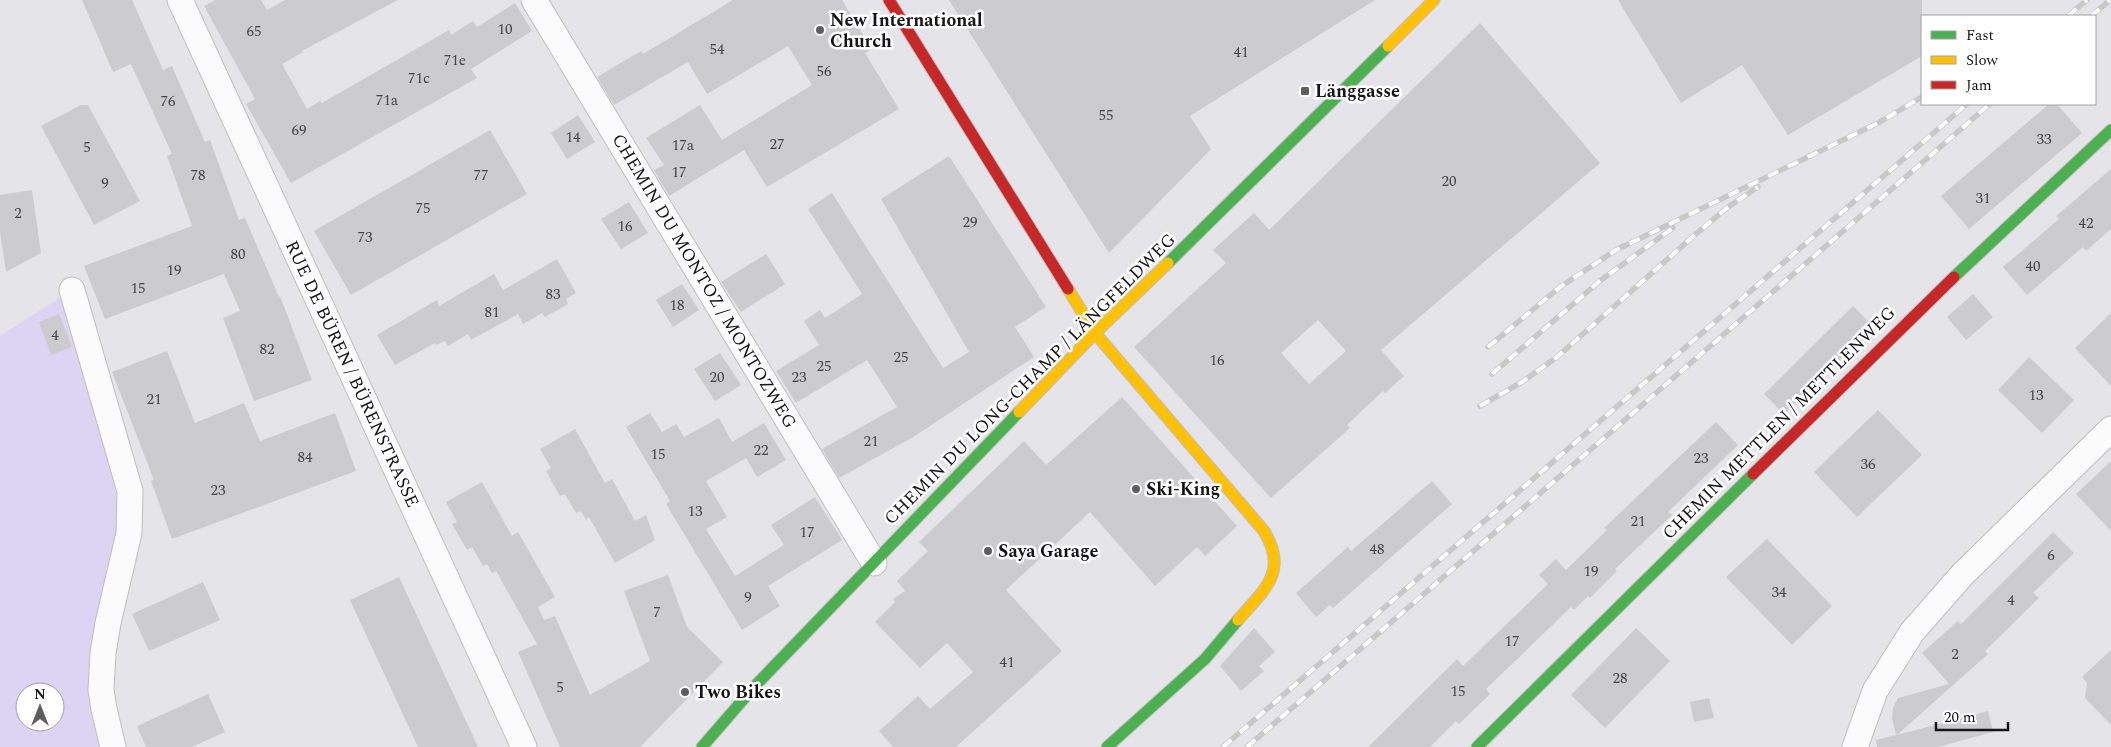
<svg xmlns="http://www.w3.org/2000/svg" width="2111" height="747" viewBox="0 0 2111 747" font-family="Spectral,serif">
	<style>
		.green { fill: #dbd4f3; fill-rule: evenodd }
		.building { fill: #cccccf; fill-rule: evenodd }
		.lines { fill: none; stroke-linecap: round; stroke-linejoin: round }
		.street-casing { stroke: #bebec1; stroke-width: 27 }
		.fast-casing { stroke: #bebec1; stroke-width: 13 }
		.slow-casing { stroke: #bebec1; stroke-width: 13 }
		.jam-casing { stroke: #bebec1; stroke-width: 13 }
		.street { stroke: #fbfbfc; stroke-width: 25 }
		.fast { stroke: #4caf50; stroke-width: 11 }
		.slow { stroke: #ffc107; stroke-width: 11 }
		.jam { stroke: #c62828; stroke-width: 11 }
		.rail-casing { stroke: #c8c8c9; stroke-width: 5.5 }
		.rail { stroke: #fff; stroke-width: 4; stroke-dasharray: 11; stroke-linecap: butt }
		.poi-dot { fill: #5e5d60; stroke: #fff; stroke-width: 2 }
		.labels { text-anchor: middle; dominant-baseline: central; stroke-width: 5; stroke-linejoin: round; paint-order: stroke }
		.number-label { font-size: 15px; fill: #444446 }
		.poi-label { font-size: 18px; font-weight: bold; fill: #151517; stroke: #fff; text-anchor: start }
		.street-label { font-size: 18px; fill: #151517; stroke: #fff }
	</style>
	<rect width="100%" height="100%" fill="#e5e4e8"/>
	<!-- green -->
	<path class="green" d="M72,290L127,476L108,623L113,747H0V336ZM25,692H55V722H25Z"/>
	<!-- building -->
	<path class="building" d="M82,0H132L163,70L172,66L205,142L210,140L239,220L245,218L279,297L280,296L312,380L254,401L223,318L240,311L224,274L105,319L84,266L192,226L167,156L172,154L131,64L113,72Z
		M215,0H261L267,10L285,0H398L302,51L303,52L282,64L307,109L320,101L322,103L449,30L451,35L473,21L477,27L515,3L532,31L471,69L477,78L291,183L246,104L255,99L204,6Z
		M733,0H842L872,49L865,53L899,109L767,187L744,150L669,196L654,170L664,165L646,138L700,105L722,140L812,85L788,46L707,94L688,62L614,105L597,77L641,51L643,54Z
		M949,0H1375L1190,116L1211,149L1109,253Z
		M1618,0H1922V56L1788,135L1742,65L1681,103Z
		M1480,23L1600,163L1381,350L1404,376L1385,393L1383,391L1347,425L1350,428L1271,498L1134,347L1226,263L1213,250L1254,213L1269,230ZM1318,320L1346,351L1309,384L1281,353Z
		M2049,104H2057L2082,133L1969,229L1941,196Z
		M81,105H88L140,201L94,225L41,126Z
		M578,115L595,142L567,159L551,133Z
		M490,130L527,194L351,295L314,231Z
		M949,156L1046,307L1015,327L1034,357L915,436L839,478L822,449L897,407L867,360L796,403L776,371L819,345L804,321L820,310L825,318L862,294L808,209L832,193L943,368L969,352L881,199Z
		M2111,169V229L2086,251L2083,247L2027,295L2003,267L2059,219L2056,216Z
		M32,190L41,253L6,272L0,232V195Z
		M629,202L648,233L621,249L601,219Z
		M766,254L785,284L741,312L721,282Z
		M557,259L576,293L566,299L568,304L545,317L542,313L523,324L518,314L471,340L468,334L448,346L445,341L436,345L435,343L395,365L377,335L437,300L439,306L494,274L503,290Z
		M682,284L699,310L673,327L656,300Z
		M1973,294L1993,317L1966,340L1947,317Z
		M1853,306L1874,327L1784,414L1764,394Z
		M2111,313V386L2075,348Z
		M59,314L72,347L51,355L39,322Z
		M167,351L195,423L244,403L260,441L335,413L356,471L172,539L151,481L154,480L112,372Z
		M720,353L741,385L715,401L694,369Z
		M2029,357L2074,400L2042,433L1998,390Z
		M1122,397L1237,526L1205,556L1197,547L1155,586L1090,512L1006,590L1062,651L956,747H893L879,731L918,696L930,709L973,672L947,643L920,668L875,622L895,602L893,599L905,591L897,581L928,551L919,542L1024,441L1046,465Z
		M1878,410L1922,455L1857,517L1814,472Z
		M650,413L662,432L676,424L684,437L719,418L732,442L764,423L786,460L757,477L746,458L706,481L727,517L706,529L735,576L784,545L771,525L815,497L842,540L768,586L780,606L742,630L666,504L670,501L626,427Z
		M1716,422L1738,445L1668,512L1672,515L1615,569L1617,571L1590,598L1588,596L1574,610L1571,607L1486,689L1490,694L1459,724L1456,721L1430,747H1368L1457,659L1463,666L1548,584L1539,575L1556,559L1566,570L1607,530L1604,528Z
		M575,429L605,483L612,479L635,521L646,515L655,540L615,563L589,517L586,520L581,511L576,513L565,494L560,496L546,471L551,468L540,449Z
		M2111,461V531L2076,494Z
		M1432,481L1452,504L1333,608L1330,605L1316,617L1296,593L1348,547L1351,551Z
		M482,482L512,536L518,532L555,597L538,607L544,620L555,616L590,695L650,661L624,591L668,575L687,627L723,662L640,747H560L518,652L537,644L496,571L492,573L487,564L483,566L472,547L467,550L452,524L457,522L446,502Z
		M2053,532L2074,553L2033,593L2039,598L1985,651L1988,654L1897,735L1988,711L1993,732L1938,747H1877L1876,740L1896,735L1892,718L1893,708L1898,698L1949,684L1922,653L1958,621L1961,624Z
		M1767,539L1832,606L1792,645L1726,577Z
		M399,577L478,747H418L350,600Z
		M203,582L220,620L149,651L132,614Z
		M1254,628L1275,652L1259,666L1264,671L1241,691L1220,666Z
		M1636,628L1670,661L1605,728L1571,695Z
		M2111,650V725L2085,698L2087,683L2082,677Z
		M208,694L225,732L192,747H146L137,726Z
		M1709,698L1714,718L1694,722L1690,702Z"/>
	<g class="lines">
		<defs>
			<path id="street" d="M180,0L524,747
				M534,0L874,563
				M72,290L130,491L129,533L108,623L103,653L101,690L104,709L113,747
				M1855,747L1875,691L1912,632L1962,575L2111,429"/>
			<path id="fast" d="M1168,263L1388,46
				M1954,277L2111,130
				M702,747L754,687L1019,412
				M1107,747L1205,659L1238,620
				M1477,747L1753,474"/>
			<path id="slow" d="M1388,46L1434,0
				M1068,289L1095,333L1264,531C1289,572 1264,590 1238,620
				M1019,412L1095,333L1168,263"/>
			<path id="jam" d="M889,0L1068,289
				M1753,474L1954,277"/>
		</defs>
		<!-- street casing -->
		<use href="#street" class="street-casing"/>
		<!-- fast casing -->
		<use href="#fast" class="fast-casing"/>
		<!-- slow casing -->
		<use href="#slow" class="slow-casing"/>
		<!-- jam casing -->
		<use href="#jam" class="jam-casing"/>
		<!-- street -->
		<use href="#street" class="street"/>
		<!-- fast -->
		<use href="#fast" class="fast"/>
		<!-- slow -->
		<use href="#slow" class="slow"/>
		<!-- jam -->
		<use href="#jam" class="jam"/>
		<defs>
			<path id="rail" d="M2068,16L2087,0
				M2091,16L2110,0
				M1488,347L1560,287L1616,250L1878,123L1922,97
				M1492,374L1601,280L1673,228
				M1480,406L1522,382L1557,357L1697,233L1728,207L1758,187
				M1223,747L1967,104
				M1247,747L1990,104"/>
		</defs>
		<!-- rail casing -->
		<use href="#rail" class="rail-casing"/>
		<!-- rail -->
		<use href="#rail" class="rail"/>
	</g>
	<!-- markers -->
	<g class="poi-dot">
		<circle cx="820" cy="30" r="5"/>
		<rect x="1300" y="86" width="10" height="10" rx="2.5"/>
		<circle cx="1136" cy="489" r="5"/>
		<circle cx="988" cy="551" r="5"/>
		<circle cx="685" cy="692" r="5"/>
	</g>
	<g class="labels">
		<!-- number labels -->
		<g class="number-label">
			<text x="505" y="29">10</text>
			<text x="254" y="31">65</text>
			<text x="717" y="49">54</text>
			<text x="1241" y="52">41</text>
			<text x="455" y="60">71e</text>
			<text x="824" y="71">56</text>
			<text x="419" y="78">71c</text>
			<text x="387" y="100">71a</text>
			<text x="168" y="101">76</text>
			<text x="1106" y="115">55</text>
			<text x="299" y="130">69</text>
			<text x="573" y="137">14</text>
			<text x="2044" y="139">33</text>
			<text x="777" y="144">27</text>
			<text x="683" y="145">17a</text>
			<text x="87" y="147">5</text>
			<text x="679" y="172">17</text>
			<text x="198" y="175">78</text>
			<text x="481" y="175">77</text>
			<text x="1449" y="181">20</text>
			<text x="105" y="183">9</text>
			<text x="1983" y="198">31</text>
			<text x="423" y="208">75</text>
			<text x="18" y="213">2</text>
			<text x="970" y="222">29</text>
			<text x="2086" y="223">42</text>
			<text x="625" y="226">16</text>
			<text x="365" y="237">73</text>
			<text x="238" y="254">80</text>
			<text x="2033" y="266">40</text>
			<text x="174" y="270">19</text>
			<text x="138" y="288">15</text>
			<text x="553" y="294">83</text>
			<text x="677" y="305">18</text>
			<text x="492" y="312">81</text>
			<text x="55" y="335">4</text>
			<text x="267" y="349">82</text>
			<text x="901" y="357">25</text>
			<text x="1217" y="360">16</text>
			<text x="824" y="366">25</text>
			<text x="717" y="377">20</text>
			<text x="799" y="377">23</text>
			<text x="2036" y="395">13</text>
			<text x="154" y="399">21</text>
			<text x="871" y="441">21</text>
			<text x="761" y="450">22</text>
			<text x="658" y="454">15</text>
			<text x="305" y="457">84</text>
			<text x="1701" y="458">23</text>
			<text x="1868" y="464">36</text>
			<text x="218" y="490">23</text>
			<text x="695" y="511">13</text>
			<text x="1638" y="521">21</text>
			<text x="807" y="532">17</text>
			<text x="1377" y="549">48</text>
			<text x="2051" y="555">6</text>
			<text x="1591" y="571">19</text>
			<text x="1779" y="592">34</text>
			<text x="748" y="597">9</text>
			<text x="2011" y="600">4</text>
			<text x="657" y="612">7</text>
			<text x="1512" y="641">17</text>
			<text x="1955" y="654">2</text>
			<text x="1007" y="662">41</text>
			<text x="1620" y="678">28</text>
			<text x="560" y="687">5</text>
			<text x="1458" y="691">15</text>
		</g>
		<!-- poi labels -->
		<g class="poi-label">
			<text x="830" y="20">New International<tspan x="830" dy="21">Church</tspan></text>
			<text x="1315" y="91">Länggasse</text>
			<text x="1146" y="489">Ski-King</text>
			<text x="998" y="551">Saya Garage</text>
			<text x="695" y="692">Two Bikes</text>
		</g>
		<!-- street labels -->
		<g class="street-label">
			<text transform="translate(704 281) rotate(59)">CHEMIN DU MONTOZ / MONTOZWEG</text>
			<text transform="translate(352 374) rotate(65)">RUE DE BÜREN / BÜRENSTRASSE</text>
			<text transform="translate(1030 379) rotate(-45)">CHEMIN DU LONG-CHAMP / LÄNGFELDWEG</text>
			<text transform="translate(1779 423) rotate(-45)">CHEMIN METTLEN / METTLENWEG</text>
		</g>
	</g>
	<!-- legend -->
	<rect x="1921" y="15" width="175" height="90" fill="#ffffff" stroke="#a1a1a2"/>
	<rect x="1931" y="31" width="25" height="8" fill="#4caf50" stroke="#a1a1a2"/>
	<text x="1966" y="40" font-size="15" fill="#151517">Fast</text>
	<rect x="1931" y="56" width="25" height="8" fill="#ffc107" stroke="#a1a1a2"/>
	<text x="1966" y="65" font-size="15" fill="#151517">Slow</text>
	<rect x="1931" y="81" width="25" height="8" fill="#c62828" stroke="#a1a1a2"/>
	<text x="1966" y="90" font-size="15" fill="#151517">Jam</text>
	<!-- north arrow -->
	<g transform="translate(40 707)"><circle r="24" fill="#ffffff" stroke="#a1a1a2"/>
	<path d="M0-4L9 19L0 12L-9 19Z" fill="#5e5d60"/>
	<text y="-8" font-size="14" font-weight="bold" text-anchor="middle" fill="#151517">N</text>
	</g>
	<!-- scale -->
	<path d="M1936 722v8h72v-8" fill="none" stroke="#151517" stroke-width="2.5"/>
	<text x="1944" y="722" font-size="15" fill="#151517" stroke="#ffffff" stroke-width="4" paint-order="stroke">20 m</text>
</svg>
